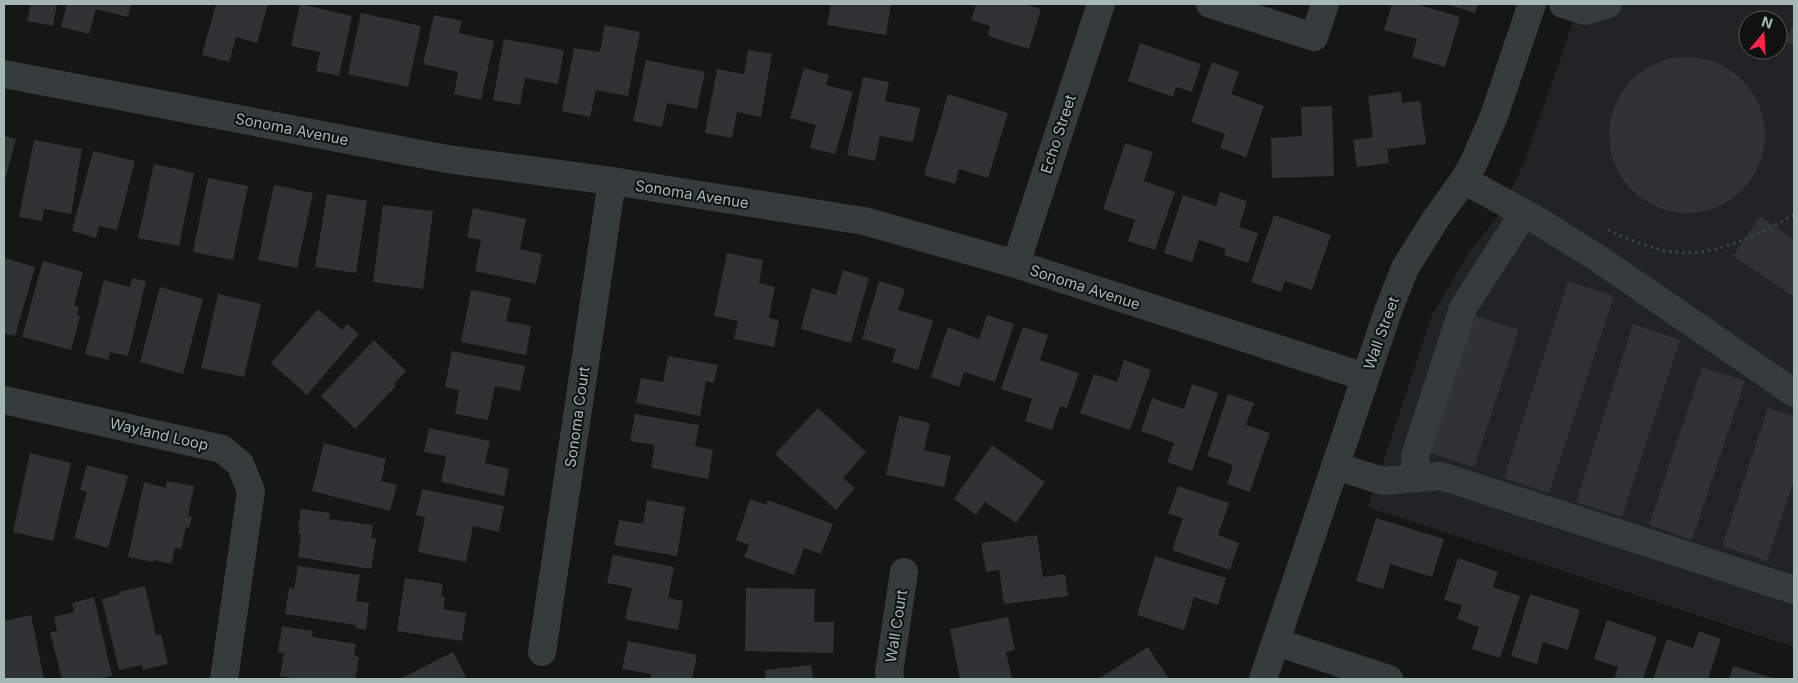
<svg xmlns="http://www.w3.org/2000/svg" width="1798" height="683" viewBox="0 0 1798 683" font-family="Inter,sans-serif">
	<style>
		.built { fill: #212424; fill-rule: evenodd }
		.building { fill: #303333 }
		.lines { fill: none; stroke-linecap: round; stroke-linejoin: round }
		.path { stroke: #3c4443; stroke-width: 3; stroke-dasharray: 2.5 4; stroke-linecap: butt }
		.minor { stroke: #363c3c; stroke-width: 28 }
		.labels { text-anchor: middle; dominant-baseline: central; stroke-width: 4; stroke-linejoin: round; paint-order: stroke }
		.street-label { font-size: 15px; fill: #a6b8b6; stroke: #101212 }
	</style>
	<rect width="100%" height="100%" fill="#151717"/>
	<!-- built -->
	<path class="built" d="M1579,4H1794V647L1368,507L1431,317L1470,251L1502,211L1525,160ZM1748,20H1778V50H1748Z"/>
	<!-- building -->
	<path class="building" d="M31,4H57L53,26L27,21Z
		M67,4H131L128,17L96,9L89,34L61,27Z
		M216,4H268L257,43L236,37L229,62L202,55Z
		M300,4L352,16L339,76L316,71L320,52L291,46Z
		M831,4H891L886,35L827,25Z
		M976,4H1024L1041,9L1029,49L988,36L990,26L971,20Z
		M1392,4H1416L1460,17L1445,67L1412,57L1417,39L1384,30Z
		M1446,4H1478L1475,13Z
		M361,13L421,26L408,87L348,74Z
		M434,15L462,21L459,33L494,41L481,100L454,94L458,72L423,64Z
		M1794,24V46L1785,41Z
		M605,25L640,32L628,96L596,90L590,117L562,111L574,48L600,52Z
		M504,39L564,50L558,84L525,78L520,105L493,100Z
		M1140,43L1201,64L1192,92L1176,87L1173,97L1128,81Z
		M748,50L772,54L761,117L737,112L732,138L705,133L717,69L744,74Z
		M1609 135a78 78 0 1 1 156 0a78 78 0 1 1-156 0Z
		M646,60L705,72L697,109L667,103L662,127L633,121Z
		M1212,62L1239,72L1231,94L1264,106L1246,157L1220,148L1225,134L1191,122Z
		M804,68L829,75L826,85L853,92L835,154L810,148L816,125L790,118Z
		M863,77L889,82L885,101L920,108L913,142L880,136L875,161L847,155Z
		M1401,92L1402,103L1420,101L1426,144L1387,149L1389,163L1357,167L1353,140L1373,137L1368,96Z
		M948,94L1008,113L988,178L959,169L955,184L924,175Z
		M1332,106L1334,176L1272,178L1271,138L1302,136L1301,107Z
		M4,136L16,139L4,183Z
		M34,140L82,149L71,214L44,209L42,221L19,217Z
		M1125,143L1153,152L1144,181L1175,192L1155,250L1128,241L1135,220L1103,209Z
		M93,151L135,161L117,230L99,226L96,238L72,231Z
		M154,164L194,173L179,246L138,238Z
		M208,178L248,186L233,260L193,252Z
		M274,185L313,193L297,268L258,260Z
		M1220,192L1247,201L1239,227L1258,233L1248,263L1224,255L1226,249L1199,240L1192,262L1164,253L1183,195L1216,206Z
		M327,194L367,201L356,273L315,267Z
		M383,205L433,211L423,289L373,282Z
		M473,208L526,219L520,249L542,254L536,284L475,271L481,240L467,237Z
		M1274,215L1331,235L1312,290L1285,281L1281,292L1251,282Z
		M1760,216L1794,240V297L1733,256Z
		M727,253L763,260L759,283L775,287L769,318L779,320L774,347L734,339L738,321L714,316Z
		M4,258L35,267L15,336L4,333Z
		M43,261L83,272L74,305L79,307L77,315L80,316L71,350L22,337Z
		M843,270L869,278L851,343L801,329L812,288L836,295Z
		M132,278L146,281L128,356L110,352L108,360L85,354L104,280L130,287Z
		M879,281L905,289L898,310L933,320L918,370L892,362L896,349L862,339Z
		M1568,281L1614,296L1549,493L1504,478Z
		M160,287L203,299L183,374L140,362Z
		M471,290L511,298L506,321L531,326L526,355L461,342Z
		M218,294L261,304L244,377L201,368Z
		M318,309L342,330L347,324L359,334L307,395L271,363Z
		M987,315L1014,324L995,382L964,372L959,387L931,377L948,327L979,339Z
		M1475,316L1519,330L1474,467L1430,453Z
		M1633,324L1680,340L1622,517L1576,502Z
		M1023,327L1048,335L1040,360L1079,373L1067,408L1060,406L1052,430L1025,421L1032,399L1001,389Z
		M374,340L406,371L394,384L396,386L355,429L321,396Z
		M452,351L525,366L520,391L495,386L488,420L455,414L459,390L445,387Z
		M668,356L718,365L714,383L706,381L700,416L636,403L641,378L663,382Z
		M1124,360L1151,370L1130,430L1080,413L1094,374L1117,382Z
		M1702,367L1745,381L1692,540L1649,525Z
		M1192,384L1218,393L1192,471L1167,462L1174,443L1141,431L1152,398L1184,409Z
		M1228,394L1254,403L1246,425L1270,433L1250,492L1227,484L1233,465L1207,456Z
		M818,408L866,452L843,478L855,488L836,510L775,454Z
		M1768,408L1794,416V481L1767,561L1722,546Z
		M635,414L699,425L695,446L713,450L708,479L651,468L655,445L630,441Z
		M899,416L930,423L924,450L951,456L944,487L886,475Z
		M429,428L490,441L485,463L509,469L504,496L441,482L446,456L424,452Z
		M324,443L386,459L381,481L397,485L390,511L312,491Z
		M992,445L1045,482L1016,523L985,502L976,515L954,499Z
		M30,453L71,463L53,541L13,532Z
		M87,465L128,476L108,548L74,538L87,492L80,490Z
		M167,481L194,486L188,516L192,517L189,528L186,527L181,549L175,548L171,564L154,560L153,562L128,557L144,482L166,488Z
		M1178,486L1229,503L1218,535L1239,543L1230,570L1172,550L1183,518L1168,514Z
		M422,489L504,506L499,532L473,526L466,562L418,552L425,517L416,515Z
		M750,499L766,505L768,500L833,524L821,554L804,548L794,575L744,557L749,545L736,540Z
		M647,500L685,507L677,556L614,545L619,520L643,524Z
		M301,509L330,513L329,519L373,525L371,538L376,539L371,569L298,557L301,535L298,534L300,527H298Z
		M1376,518L1444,539L1432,577L1390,564L1383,589L1356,581Z
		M1037,535L1043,577L1065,574L1068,596L1004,604L999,570L986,572L981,543Z
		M613,555L674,567L668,598L683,601L678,630L625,619L632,588L607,583Z
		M1155,556L1226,578L1218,605L1194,597L1184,630L1137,615Z
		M1458,558L1498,572L1493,587L1520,596L1500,658L1472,649L1479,627L1457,619L1462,605L1444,600Z
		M298,566L360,575L356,601L369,603L366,630L355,628L356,625L285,614L289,588L294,589Z
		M405,578L443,584L441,597H445L443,609L466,613L462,641L397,631Z
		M145,586L156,635L161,634L168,664L143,670L142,665L119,670L102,599L120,594L119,592Z
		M746,588L815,589L814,622H834L833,653L745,651Z
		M1530,594L1580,610L1568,650L1543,642L1537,664L1511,656Z
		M94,597L112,676L96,679H62L50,632L57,631L54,617L74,612L72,603Z
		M31,615L44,679H4V621Z
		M1008,617L1015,650L1006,652L1012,679H960L950,629Z
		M1607,620L1657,637L1643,679H1614L1618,667L1594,659Z
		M282,626L313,631L312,637L356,644L354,656L359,657L355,679H299L280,676L284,653L278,652Z
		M1699,631L1721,639L1708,679H1653L1667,639L1693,648Z
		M628,641L697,655L692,679H650L651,674L622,669Z
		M1148,647L1169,679H1098Z
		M453,652L466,677L462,679H400Z
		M811,665L813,679H766L765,670Z
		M1733,666L1777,679H1729Z"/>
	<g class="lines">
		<!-- path -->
		<path class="path" d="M1608,230C1631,240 1657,252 1682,253C1722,254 1760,233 1794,215"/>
		<!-- minor -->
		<path class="minor" d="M1210,4L1314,37L1325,4
			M1563,4L1586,11L1608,4
			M4,74L447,159L612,181L864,221L1016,264L1365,377
			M1464,180L1540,222L1599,259L1794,393
			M1016,264L1101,4
			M4,400L222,449L240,464L251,491L224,679
			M1335,466L1383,481L1441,476L1794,590
			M1416,478L1415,456L1463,308L1524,213
			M1276,642L1389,679
			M542,652L612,181
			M890,679L889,672L904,572
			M1263,679L1387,314L1405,268L1435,220L1464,180L1474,162L1494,116L1532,4"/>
	</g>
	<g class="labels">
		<!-- street labels -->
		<g class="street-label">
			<text transform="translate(292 129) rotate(11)">Sonoma Avenue</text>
			<text transform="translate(1058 134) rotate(-72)">Echo Street</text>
			<text transform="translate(692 194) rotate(9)">Sonoma Avenue</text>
			<text transform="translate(1085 287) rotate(18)">Sonoma Avenue</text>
			<text transform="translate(1381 333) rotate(-70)">Wall Street</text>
			<text transform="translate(577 417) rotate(-82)">Sonoma Court</text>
			<text transform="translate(159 434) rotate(13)">Wayland Loop</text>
			<text transform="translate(896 626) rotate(-81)">Wall Court</text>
		</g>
	</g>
	<!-- border -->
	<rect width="1798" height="683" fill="none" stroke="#a6b8b6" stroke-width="10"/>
	<!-- north arrow -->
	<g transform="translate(1763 35) rotate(18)"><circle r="24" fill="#101212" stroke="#4c5454"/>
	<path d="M0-4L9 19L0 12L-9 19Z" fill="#ff254a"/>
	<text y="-8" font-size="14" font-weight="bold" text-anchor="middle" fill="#a6b8b6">N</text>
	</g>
</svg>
